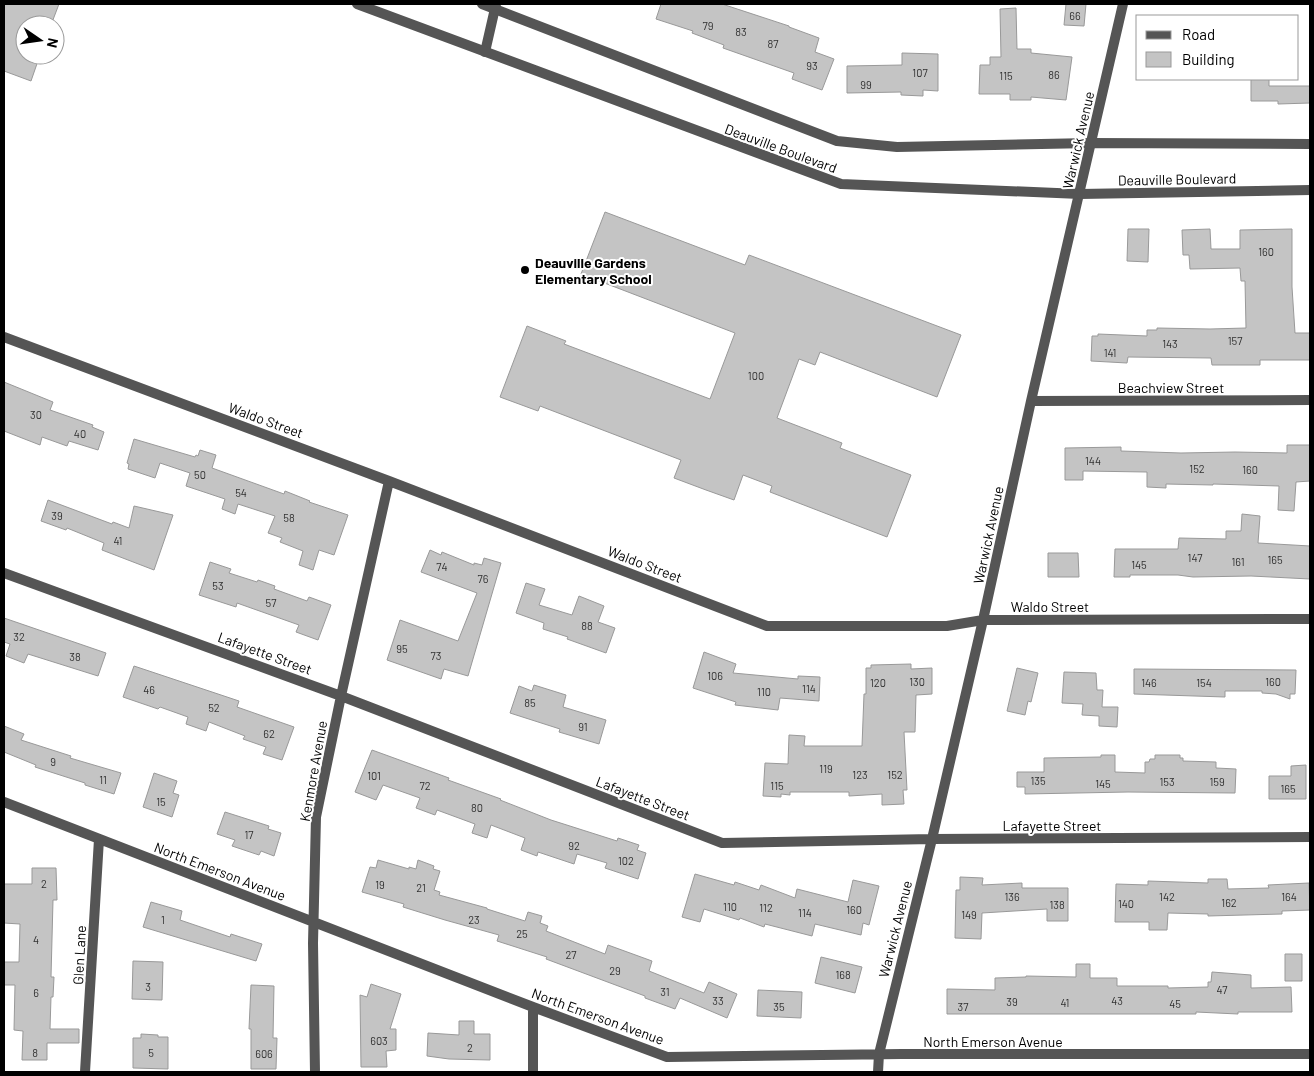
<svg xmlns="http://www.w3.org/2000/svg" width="1314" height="1076" viewBox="0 0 1314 1076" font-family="Barlow,sans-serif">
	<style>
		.building { fill: #c4c4c4; stroke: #999 }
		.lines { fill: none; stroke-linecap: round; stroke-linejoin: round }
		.minor { stroke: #555; stroke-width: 10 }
		.tertiary { stroke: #555; stroke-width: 10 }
		.poi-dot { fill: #000; stroke: #fff; stroke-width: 2 }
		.labels { text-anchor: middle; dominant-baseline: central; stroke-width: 4; stroke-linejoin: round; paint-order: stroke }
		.number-label { font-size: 11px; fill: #313131 }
		.street-label { font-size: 14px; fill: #000; stroke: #fff }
		.poi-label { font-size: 14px; font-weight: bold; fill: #000; stroke: #fff; text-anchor: start }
	</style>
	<rect width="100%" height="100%" fill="#fff"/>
	<!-- building -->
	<path class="building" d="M4,4H59L51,25H25V55H40L31,81L4,71Z
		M661,4H722L789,26V27L819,38L815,52L834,59L822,90L792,79L794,73L723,48L724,45L692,33L693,31L656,19Z
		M1066,4H1086L1084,26L1064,25Z
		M1016,8L1017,49H1031V53L1072,57L1066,100L1031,97V100H1010V94H979L980,65H990V57H1001L1000,9Z
		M902,53L938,54V91L923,90V96L901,95V92L847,93V66L902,65Z
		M1251,79H1269V86H1310V103L1278,104V101H1251Z
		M605,212L745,265L749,255L961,335L937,397L820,352L815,365L799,359L777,418L842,443L840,448L911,475L887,537L770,492L772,486L743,475L734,500L706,490L674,478L681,460L540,406L538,411L500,397L527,326L566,341L564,344L710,399L735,333L581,274Z
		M1128,229H1149L1148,262L1127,261Z
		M1210,229L1211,249H1240V230L1292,229V287L1295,333H1310V360H1260V365H1212L1211,358L1128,357L1127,363L1091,361L1092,336H1098V334L1147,336V330H1157V328L1210,329L1246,328L1245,281H1241L1240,268L1190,269L1189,255H1183L1182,230Z
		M4,382L53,402L50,410L93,425L92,427L104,432L98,450L69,441L67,446L42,437L40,445L4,431Z
		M134,439L195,457L196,455L198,456L200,450L216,455L212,468L284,494L285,491L310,501L309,502L348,515L334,555L319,550L313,570L299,565L303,551L280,542L282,538L268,533L275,516L238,504L235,514L222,509L225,499L186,486L190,473L160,463L155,478L128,469L129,464L127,463Z
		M1287,445H1310V481L1296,482L1294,511L1278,510L1279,486L1213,484V485L1166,484V488L1147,487V472L1083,471V480H1065V448L1121,447V451L1181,453L1235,452L1287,453Z
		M48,500L112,524L113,522L129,528L134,506L173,515L154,570L102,550L104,543L67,528L66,530L41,521Z
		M1242,514L1260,516L1258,543L1310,546V579L1251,576L1193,577L1178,575H1130V577H1114L1115,549H1178L1179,538L1226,539V531H1241Z
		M430,550L441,555L442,552L474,565V563L482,565L484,558L501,563L468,676L444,669L441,679L387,660L400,620L458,641L477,593L421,572Z
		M1048,553H1078L1079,577H1048Z
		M210,562L231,569L229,573L257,582L258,580L275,586L274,589L307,601L309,597L331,605L318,640L296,632L299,625L237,603L236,607L199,595Z
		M526,583L545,589L539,605L572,615L579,596L604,606L598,622L615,628L606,653L567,639L568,637L543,629L544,623L516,613Z
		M4,618L106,653L98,676L28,654L24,663L6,656L10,644L4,642Z
		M704,652L736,664L733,673L798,679V676L820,677L819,701L780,698L778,710L735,705L736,702L693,688Z
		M911,664V669L932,668V694L916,695L915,732H904L907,790H903L904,804L882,805V794L849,796V792H790V795L781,794V797L763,796L765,763L788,764L789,735L805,736L804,746H862L864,694H866V668H871V665Z
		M134,666L239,701L237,707L294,727L282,760L263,754L266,747L243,739L245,736L209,722L206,731L186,724L188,717L160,707L158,709L123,697Z
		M1017,668L1038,673L1031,702L1028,701L1025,715L1007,711Z
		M1134,669L1296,670L1295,694H1290V699L1276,694L1262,693V691H1225V697L1134,694Z
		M1064,672L1096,673L1097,690H1103L1102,707H1118L1117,727L1099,726V716L1082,715L1083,704L1062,703Z
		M534,685L566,695L563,707L606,720L599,744L559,732L560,729L510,713L519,686L532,691Z
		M4,726L24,734L21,740L71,756L70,758L121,773L114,794L85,785V783L35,767L36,765L4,752Z
		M372,750L449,778L448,780L501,799L500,800L551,820L617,841L618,838L639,845L637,850L646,853L638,879L605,868L607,863L577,854L574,864L538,852L537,856L521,850L525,838L491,825L487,838L472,833L475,824L437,810L435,815L416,808L420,798L383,785L376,800L355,792Z
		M1101,755H1115V772L1145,773V762H1149L1150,759H1155V755H1180V758H1183V761L1216,762V768L1236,769L1235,793L1128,792L1025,794V787H1017V772H1044V758L1101,757Z
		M1306,765V799H1269V776H1291V766Z
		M154,773L177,781L173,793L179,795L172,817L143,807Z
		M225,812L269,826L268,829L281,833L274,856L261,851L259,855L232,846L235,840L217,834Z
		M378,860L409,869V867L416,869L418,860L434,866L433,869L440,871L434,890L440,892L439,895L487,908V909L525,921L528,912L542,916L540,923L548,926L546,931L605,954L608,945L652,961L649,971L704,993L709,982L737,994L727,1018L680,998L675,1009L645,998V996L546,959L547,957L497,941L499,935L445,920L403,907L404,904L362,892L370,867L376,868Z
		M32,868H56L57,900H53L51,977H54L53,997H51L50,1029H79V1043H47V1060H22L23,1031L14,1030L15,985H4V962H19L20,924L4,923V884H32Z
		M695,874L734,885L735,882L759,890L761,885L795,898L797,889L848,902L853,880L879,886L869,925L863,923L861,935L815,924L812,936L765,924L764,927L740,918L739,920L704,909L700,922L682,917Z
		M960,877L983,878L982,885L1022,883V888H1068V921H1047V909L982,913L981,939L955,938L956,890H960Z
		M1208,879H1227L1228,889L1269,888L1268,885L1309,883L1310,910L1282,911V914L1208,916V914L1168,913L1167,930H1149V922H1115L1116,884L1148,885V881L1208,883Z
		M151,902L182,911L180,920L230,937L231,934L262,944L256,961L143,927Z
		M1285,954H1302V981H1285Z
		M821,957L862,967L855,993L815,983Z
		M133,961L163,962L162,1000L132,999Z
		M1076,964H1090V978H1117V986H1168V988L1208,987V982H1211L1212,972L1251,975V988L1291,987L1292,1012H1238V1014L1196,1012V1014H947V989L995,990V978L1026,977V976L1076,977Z
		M371,984L401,994L390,1029H396V1050L386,1051L387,1067H361L360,995L367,997Z
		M251,985L274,986L273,1038H277L276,1069H251V1029H249Z
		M758,990L802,992L801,1018L757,1016Z
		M459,1021H474V1034H490V1060L449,1059L427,1056L428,1033L459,1035Z
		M141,1034L158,1035V1037H168V1069L133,1068V1038H141Z"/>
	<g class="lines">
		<!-- minor -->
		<path class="minor" d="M485,52L496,4
			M4,337L389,481L767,626H947L983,620L1310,619
			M1031,401L1310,400
			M4,573L341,696L722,843L932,839L1310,837
			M4,802L533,1007L667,1057L902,1054H1310
			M533,1007V1072
			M85,1072L99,839
			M315,1072L313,943L316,817L341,696L389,481
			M878,1072L879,1054L932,839L983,620L1031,401L1123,4"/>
		<!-- tertiary -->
		<path class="tertiary" d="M357,4L841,184L1080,194L1310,190
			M482,4L837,141L897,147L1091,143L1310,144"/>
	</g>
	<!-- markers -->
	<circle class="poi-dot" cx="525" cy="270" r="5"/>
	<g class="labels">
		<!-- number labels -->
		<g class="number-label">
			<text x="1075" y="15">66</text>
			<text x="708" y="25">79</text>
			<text x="741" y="31">83</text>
			<text x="773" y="43">87</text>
			<text x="812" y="65">93</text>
			<text x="920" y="72">107</text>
			<text x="1054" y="74">86</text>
			<text x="1006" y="75">115</text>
			<text x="866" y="84">99</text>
			<text x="1266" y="251">160</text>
			<text x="1235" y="340">157</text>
			<text x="1170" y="343">143</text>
			<text x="1110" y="352">141</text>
			<text x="756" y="375">100</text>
			<text x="36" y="414">30</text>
			<text x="80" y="433">40</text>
			<text x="1093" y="460">144</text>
			<text x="1197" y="468">152</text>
			<text x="1250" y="469">160</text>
			<text x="200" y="474">50</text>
			<text x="241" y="492">54</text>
			<text x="57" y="515">39</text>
			<text x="289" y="517">58</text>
			<text x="118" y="540">41</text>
			<text x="1195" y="557">147</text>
			<text x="1275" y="559">165</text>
			<text x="1238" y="561">161</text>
			<text x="1139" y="564">145</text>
			<text x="442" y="566">74</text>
			<text x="483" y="578">76</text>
			<text x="218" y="585">53</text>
			<text x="271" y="602">57</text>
			<text x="587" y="625">88</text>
			<text x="19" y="636">32</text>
			<text x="402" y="648">95</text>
			<text x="436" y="655">73</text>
			<text x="75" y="656">38</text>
			<text x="715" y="675">106</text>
			<text x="917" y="681">130</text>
			<text x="1273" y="681">160</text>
			<text x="878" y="682">120</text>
			<text x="1149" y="682">146</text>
			<text x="1204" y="682">154</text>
			<text x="809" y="688">114</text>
			<text x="149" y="689">46</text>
			<text x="764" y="691">110</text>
			<text x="530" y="702">85</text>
			<text x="214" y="707">52</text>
			<text x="583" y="726">91</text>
			<text x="269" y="733">62</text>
			<text x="53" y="761">9</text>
			<text x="826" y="768">119</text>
			<text x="860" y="774">123</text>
			<text x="895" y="774">152</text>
			<text x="374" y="775">101</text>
			<text x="103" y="779">11</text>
			<text x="1038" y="780">135</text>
			<text x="1167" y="781">153</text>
			<text x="1217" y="781">159</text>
			<text x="1103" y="783">145</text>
			<text x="425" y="785">72</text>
			<text x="777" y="785">115</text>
			<text x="1288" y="788">165</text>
			<text x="161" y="801">15</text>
			<text x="477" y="807">80</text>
			<text x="249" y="834">17</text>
			<text x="574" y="845">92</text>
			<text x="626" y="860">102</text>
			<text x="44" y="883">2</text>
			<text x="380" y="884">19</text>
			<text x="421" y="887">21</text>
			<text x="1012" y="896">136</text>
			<text x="1167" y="896">142</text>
			<text x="1289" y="896">164</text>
			<text x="1229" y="902">162</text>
			<text x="1126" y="903">140</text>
			<text x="1057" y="904">138</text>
			<text x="730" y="906">110</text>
			<text x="766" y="907">112</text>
			<text x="854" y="909">160</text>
			<text x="805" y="912">114</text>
			<text x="969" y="914">149</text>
			<text x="163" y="919">1</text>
			<text x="474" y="919">23</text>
			<text x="522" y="933">25</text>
			<text x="36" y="939">4</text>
			<text x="571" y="954">27</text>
			<text x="615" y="970">29</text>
			<text x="843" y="974">168</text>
			<text x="148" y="986">3</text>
			<text x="1222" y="989">47</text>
			<text x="665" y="991">31</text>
			<text x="36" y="992">6</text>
			<text x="718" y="1000">33</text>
			<text x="1117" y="1000">43</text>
			<text x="1012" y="1001">39</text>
			<text x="1065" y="1002">41</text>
			<text x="1175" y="1003">45</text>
			<text x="779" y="1006">35</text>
			<text x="963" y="1006">37</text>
			<text x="379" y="1040">603</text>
			<text x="470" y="1047">2</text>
			<text x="35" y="1052">8</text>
			<text x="151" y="1052">5</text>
			<text x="264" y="1053">606</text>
		</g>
		<!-- street labels -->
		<g class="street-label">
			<text transform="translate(1078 140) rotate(-77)">Warwick Avenue</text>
			<text transform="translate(781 148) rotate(20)">Deauville Boulevard</text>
			<text transform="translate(1177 179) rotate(-1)">Deauville Boulevard</text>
			<text x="1171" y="387">Beachview Street</text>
			<text transform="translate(266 420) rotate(20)">Waldo Street</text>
			<text transform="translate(988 535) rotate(-78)">Warwick Avenue</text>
			<text transform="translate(645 564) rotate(21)">Waldo Street</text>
			<text x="1050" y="606">Waldo Street</text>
			<text transform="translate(265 653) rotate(20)">Lafayette Street</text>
			<text transform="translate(313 771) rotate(-80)">Kenmore Avenue</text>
			<text transform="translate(643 798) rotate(21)">Lafayette Street</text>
			<text x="1052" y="825">Lafayette Street</text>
			<text transform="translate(220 871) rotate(21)">North Emerson Avenue</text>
			<text transform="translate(895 929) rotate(-76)">Warwick Avenue</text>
			<text transform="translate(79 955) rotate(-87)">Glen Lane</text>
			<text transform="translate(598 1016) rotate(20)">North Emerson Avenue</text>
			<text x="993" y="1041">North Emerson Avenue</text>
		</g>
		<!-- poi labels -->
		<g class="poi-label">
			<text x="535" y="262">Deauville Gardens<tspan x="535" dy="16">Elementary School</tspan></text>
		</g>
	</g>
	<!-- border -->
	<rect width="1314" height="1076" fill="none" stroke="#000000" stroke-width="10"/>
	<!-- legend -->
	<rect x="1136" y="15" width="162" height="65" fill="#ffffff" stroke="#999999"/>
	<rect x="1146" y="31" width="25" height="8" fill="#555555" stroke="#999999"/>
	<text x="1182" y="40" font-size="15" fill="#000000">Road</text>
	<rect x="1146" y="52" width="25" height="15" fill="#c4c4c4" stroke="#999999"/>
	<text x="1182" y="65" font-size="15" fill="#000000">Building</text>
	<!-- north arrow -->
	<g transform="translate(40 40) rotate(103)"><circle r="24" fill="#ffffff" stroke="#999999"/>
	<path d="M0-4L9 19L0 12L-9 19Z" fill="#000000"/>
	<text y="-8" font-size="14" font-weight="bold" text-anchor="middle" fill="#000000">N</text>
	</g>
</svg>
